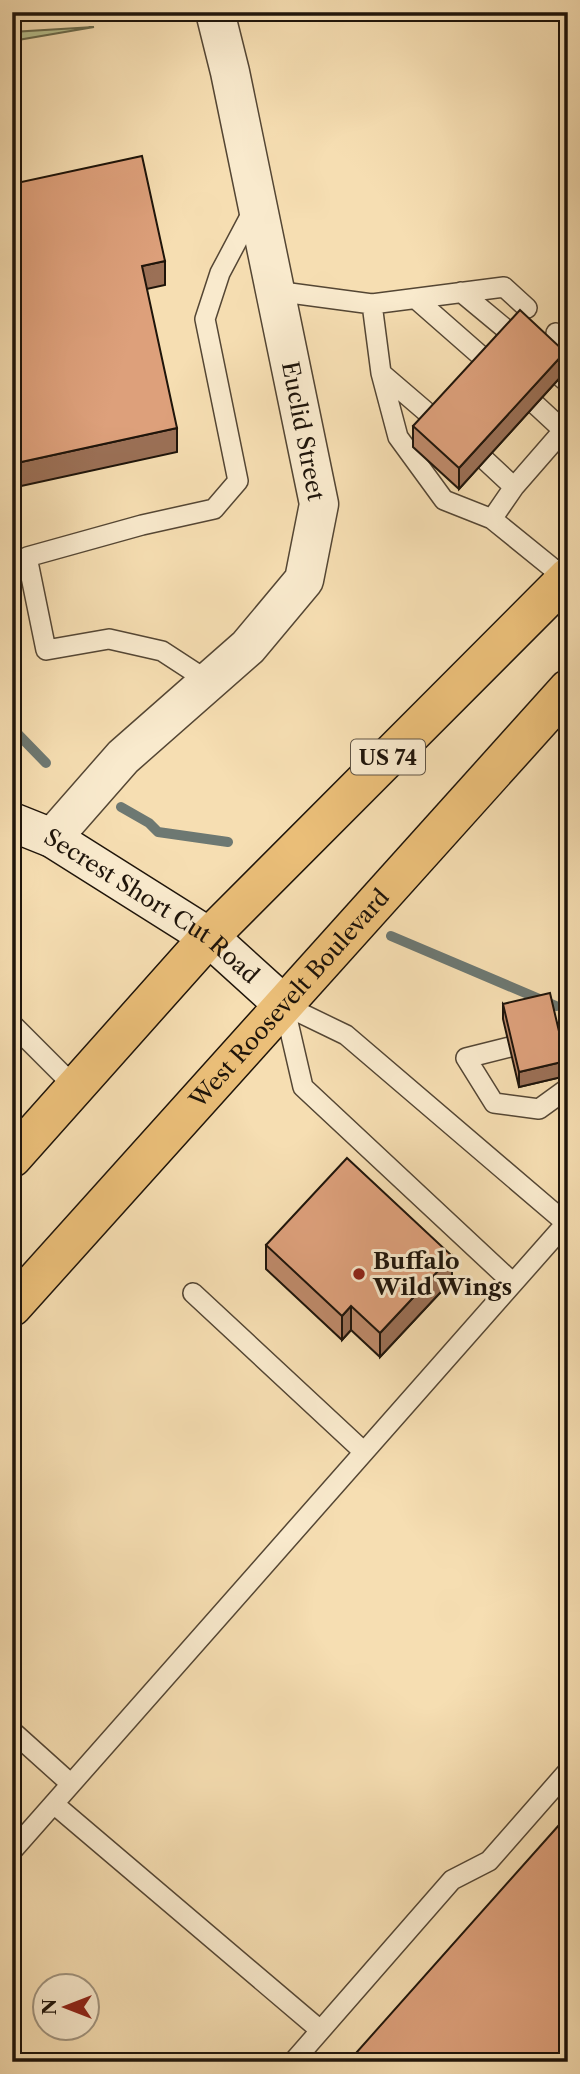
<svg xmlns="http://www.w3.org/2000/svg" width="580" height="2074" viewBox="0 0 580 2074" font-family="'Libre Caslon Text',serif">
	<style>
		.green { fill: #b7c290; stroke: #6a6b4d; stroke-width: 2 }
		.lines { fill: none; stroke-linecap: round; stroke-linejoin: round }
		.stream { stroke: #6d7872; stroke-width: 10 }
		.service-casing { stroke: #544634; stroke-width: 22 }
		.minor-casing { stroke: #544634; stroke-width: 41 }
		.secondary-casing { stroke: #1e140a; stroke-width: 41 }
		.trunk-casing { stroke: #1e140a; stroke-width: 41 }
		.service { stroke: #f9eacd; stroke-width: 19 }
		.minor { stroke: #f9eacd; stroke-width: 38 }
		.secondary { stroke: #f9eacd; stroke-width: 38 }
		.trunk { stroke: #ebbf79; stroke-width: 38 }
		.wall { fill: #be8a6a; stroke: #1e140a; stroke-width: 2 }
		.shaded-wall { fill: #9b7056; stroke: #1e140a; stroke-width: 2 }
		.building { fill: #dda07b; stroke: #1e140a; stroke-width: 2 }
		.poi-dot { fill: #8f2418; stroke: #f9eacd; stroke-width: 2.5 }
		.labels { text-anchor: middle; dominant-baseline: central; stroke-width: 6; stroke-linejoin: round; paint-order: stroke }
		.shield { fill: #f9eacd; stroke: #605444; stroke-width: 2 }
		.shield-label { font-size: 21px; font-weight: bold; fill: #1e140a }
		.street-label { font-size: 23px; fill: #1e140a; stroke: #f9eacd }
		.poi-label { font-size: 23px; font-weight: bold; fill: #1e140a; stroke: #f9eacd; text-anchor: start }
	</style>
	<rect width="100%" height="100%" fill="#f6deb2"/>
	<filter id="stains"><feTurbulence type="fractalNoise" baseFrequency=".00286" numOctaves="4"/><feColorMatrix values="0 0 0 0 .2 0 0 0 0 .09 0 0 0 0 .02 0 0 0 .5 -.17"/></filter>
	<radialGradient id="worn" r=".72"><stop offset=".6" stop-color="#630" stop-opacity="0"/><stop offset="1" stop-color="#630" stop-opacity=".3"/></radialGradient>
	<!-- green -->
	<path class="green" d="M94,27L12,41V32Z"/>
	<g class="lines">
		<!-- stream -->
		<path class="stream" d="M12,728L46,763
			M121,807L149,823L158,832L228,842
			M391,936L556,1006"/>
		<defs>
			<path id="service" d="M275,291L372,304L381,373L398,437L444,500L492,519
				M461,292L514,336
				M416,299L489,363
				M372,304L504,287L527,308
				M556,333L568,343
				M381,373L437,421
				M561,377L568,383
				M536,405L563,430
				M485,460L514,487
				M566,579L492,519L514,487L568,425
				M208,681L162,651L109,639L46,650L27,557L142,525L214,509L238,481L205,319L220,273L255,207
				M12,1024L75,1087
				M556,1034L568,1030
				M510,1047L466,1058L494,1103L539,1109L568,1088
				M513,1283L303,1087L284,1005L346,1035L566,1223
				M193,1293L364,1452
				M12,1731L71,1784
				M54,1804L320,2030
				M12,1851L568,1221
				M293,2062L452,1880L489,1861L568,1771"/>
			<path id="minor" d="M52,838L123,757L248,647L304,580L319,504L230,72L215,12"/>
			<g id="secondary">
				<path id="s1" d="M12,822L52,838L209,937L284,1005"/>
			</g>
			<g id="trunk">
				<path d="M12,1158L209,937L568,577"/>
				<path id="s2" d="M12,1307L568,689"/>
			</g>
		</defs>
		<!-- service casing -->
		<use href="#service" class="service-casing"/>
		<!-- minor casing -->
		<use href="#minor" class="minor-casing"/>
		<!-- secondary casing -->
		<use href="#secondary" class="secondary-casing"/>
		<!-- trunk casing -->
		<use href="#trunk" class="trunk-casing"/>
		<!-- service -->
		<use href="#service" class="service"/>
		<!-- minor -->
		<use href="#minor" class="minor"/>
		<!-- secondary -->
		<use href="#secondary" class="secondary"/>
		<!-- trunk -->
		<use href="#trunk" class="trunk"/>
	</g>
	<!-- wall -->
	<path class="wall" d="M565,372L459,489L413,447V426Z
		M503,1004L566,1076L519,1087L503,1019Z
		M266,1245L452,1280L380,1357L351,1330L342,1340L266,1269Z"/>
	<!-- shaded-wall -->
	<path class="shaded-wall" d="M165,261V285L142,290V266Z
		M565,352V372L459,489V468Z
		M177,428V452L12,488V464Z
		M566,1061V1076L519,1087V1072Z
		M452,1256V1280L380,1357V1333Z
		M351,1306V1330L342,1340V1316Z"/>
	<!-- building -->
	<path class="building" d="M142,156L165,261L142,266L177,428L12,464V184Z
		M520,310L565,352L459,468L413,426Z
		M550,993L566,1061L519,1072L503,1004Z
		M347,1158L452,1256L380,1333L351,1306L342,1316L266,1245Z
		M568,1815V2062H348Z"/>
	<!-- markers -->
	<circle class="poi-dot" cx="359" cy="1274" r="7"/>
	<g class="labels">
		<!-- shield labels -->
		<rect class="shield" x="351" y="739.5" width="74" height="35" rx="5"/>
		<g class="shield-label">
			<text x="388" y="757">US 74</text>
		</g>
		<!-- street labels -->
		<g class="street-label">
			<text transform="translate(303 431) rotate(79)">Euclid Street</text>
			<text stroke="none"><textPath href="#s1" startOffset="164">Secrest Short Cut Road</textPath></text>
			<text stroke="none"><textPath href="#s2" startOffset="415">West Roosevelt Boulevard</textPath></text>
		</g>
		<!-- poi labels -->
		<g class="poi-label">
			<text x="373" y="1261">Buffalo<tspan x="373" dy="26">Wild Wings</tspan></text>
		</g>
	</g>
	<!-- margin -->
	<rect width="580" height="2074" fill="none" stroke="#f6deb2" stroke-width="42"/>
	<rect x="14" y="14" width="552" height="2046" fill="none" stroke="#1e140a" stroke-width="3.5"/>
	<rect x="21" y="21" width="538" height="2032" fill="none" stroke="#1e140a" stroke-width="2"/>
	<!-- north arrow -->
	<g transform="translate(66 2007) rotate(270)"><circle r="33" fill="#f9eacd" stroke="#a1947f" stroke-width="2"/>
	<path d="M0-5L12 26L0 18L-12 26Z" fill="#8f2418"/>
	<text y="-10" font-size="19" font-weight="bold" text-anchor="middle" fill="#1e140a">N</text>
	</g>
	<rect width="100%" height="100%" filter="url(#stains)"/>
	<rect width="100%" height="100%" fill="url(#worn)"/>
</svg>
